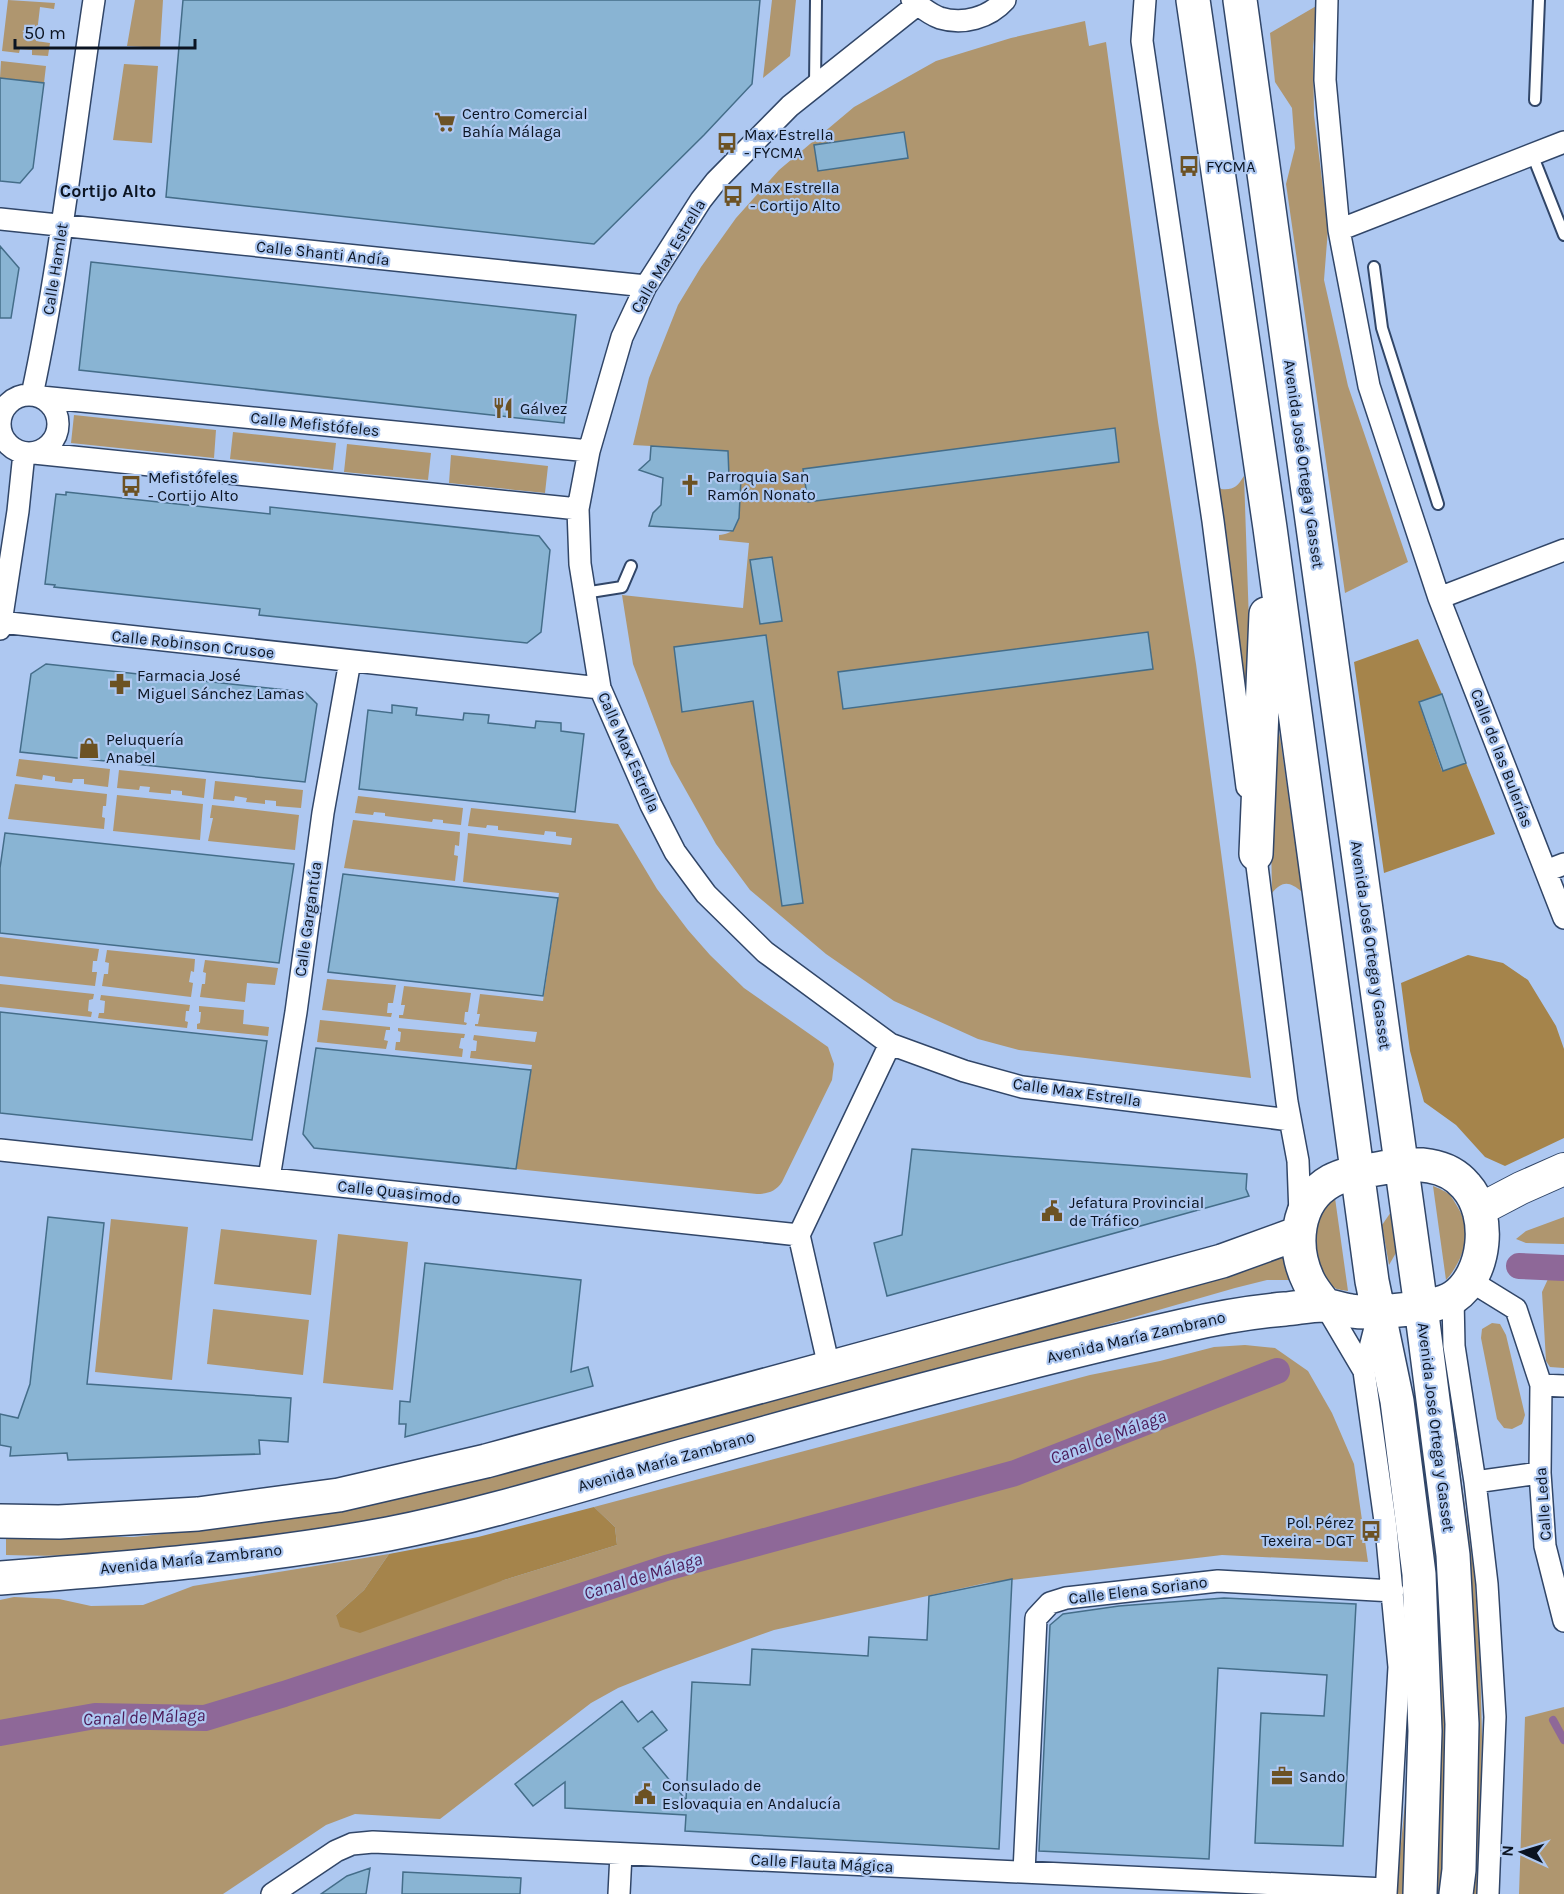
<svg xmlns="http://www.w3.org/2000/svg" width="1564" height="1894" viewBox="0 0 1564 1894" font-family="Karla,sans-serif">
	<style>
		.green { fill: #af966f }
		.forest { fill: #a5844b }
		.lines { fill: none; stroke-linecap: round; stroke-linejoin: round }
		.stream { stroke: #8e6898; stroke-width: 8 }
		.canal { stroke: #8e6898; stroke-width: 26 }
		.building { fill: #89b4d3; stroke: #446d89; stroke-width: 1.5 }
		.lane-casing { stroke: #314668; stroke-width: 14 }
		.street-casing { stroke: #314668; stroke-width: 24 }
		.secondary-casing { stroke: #314668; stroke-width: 34 }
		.primary-casing { stroke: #314668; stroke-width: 36 }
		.lane { stroke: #fff; stroke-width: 10 }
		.street { stroke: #fff; stroke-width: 21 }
		.secondary { stroke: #fff; stroke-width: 32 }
		.primary { stroke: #fff; stroke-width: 33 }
		.labels { text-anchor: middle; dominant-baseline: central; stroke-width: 4.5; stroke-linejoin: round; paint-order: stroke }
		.poi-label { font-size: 16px; fill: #0b1422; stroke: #aec8f1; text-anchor: start }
		.street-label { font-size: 16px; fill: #0b1422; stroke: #aec8f1 }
		.neighbourhood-label { font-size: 18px; font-weight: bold; fill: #0b1422; stroke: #aec8f1 }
		.water-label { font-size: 18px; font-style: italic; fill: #4b1957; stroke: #aec8f1 }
	</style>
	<rect width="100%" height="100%" fill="#aec8f1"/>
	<!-- green -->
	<path class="green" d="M8,0L55,3L54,9L40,7L36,41L50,43L48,56L32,55V50L20,49L19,53L2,51Z
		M135,0H163L160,48L127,46Z
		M772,0H796L790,56L763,78Z
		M1318,5L1313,47L1314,115L1328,229L1324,280L1348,386L1408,562L1345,593L1286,184L1295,148L1292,108L1275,82L1270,33Z
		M1085,21L1089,46L1106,42L1158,422L1196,664L1251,1078L1019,1050L978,1039L894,1001L826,954L750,890L716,844L671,764L633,664L622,595L743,608L749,543L719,540V535C751,533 733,495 729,476C727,468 731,461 727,453L721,450L633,445L649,378L678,305L701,267L736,218L779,170L854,107L936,61L1011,38Z
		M1,61L46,66L44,83L0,78Z
		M124,64L158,66L152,143L113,140Z
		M74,415L216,430L214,458L71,443Z
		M233,432L336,443L333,470L230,459Z
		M347,444L431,453L428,480L344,472Z
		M451,455L548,466L545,493L449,483Z
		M1244,476L1251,681L1247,685L1242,684L1213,479L1221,489C1234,490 1237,487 1244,476Z
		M1273,725L1278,726L1280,737L1302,892C1290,882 1283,880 1272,893L1269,730Z
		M19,759L110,769L108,787L84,784V779H73L72,783L55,781V777L43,775L42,780L16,776Z
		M119,770L206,779L204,798L182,795V791L171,790V794L149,792L150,787L140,786L139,790L117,788Z
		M215,781L303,790L301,808L276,806V801L265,800V804L246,802L247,798L235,796L234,801L213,799Z
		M15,784L107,794L106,806H103L102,817L105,818L104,829L8,819Z
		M117,795L203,804L200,840L113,831Z
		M358,796L463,808L461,825L443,823V820L433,819L432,822L385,816V813L374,812L373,815L355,813Z
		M212,805L299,815L295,850L208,841L213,818H210Z
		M471,808L618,824L657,889L688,930L710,955L744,988L828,1047L834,1064L832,1080L782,1182C776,1191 768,1194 757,1194L516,1169L532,1065L470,1058L471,1051H476L477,1041L473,1040L474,1035L535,1042L537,1032L475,1026V1024H478L480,1014H477L480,994L543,1001L559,893L463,882L468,833L571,845L572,838L556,836V832L545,831L544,835L498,830V826L487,825L486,828L468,826Z
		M353,820L460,832L459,846L455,845L454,855L458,856L455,881L344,868Z
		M0,937L99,949L97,961H93L92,972H97L95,986L0,976Z
		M107,950L195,959L194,972L191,971L189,982L193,983L191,997L102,986L104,974H108L109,963L105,962Z
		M205,960L278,968L275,985L247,983L245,1002L200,997L202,984H205L206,973L203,972Z
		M327,979L396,985L393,1003H388L387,1013H392L391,1017L322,1010Z
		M0,984L94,994L93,999L89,1000L88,1011L92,1012L91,1017L0,1007Z
		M404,986L471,993L468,1012H465L464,1022L467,1023L466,1025L399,1018V1015H403L405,1005H401Z
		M101,995L190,1005L189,1011H186L185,1021L188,1022L187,1028L98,1018L99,1013H104L105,1001L100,1000Z
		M199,1006L244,1010L243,1024L269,1027L268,1036L197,1029V1024L200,1023L201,1012H199Z
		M320,1020L390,1027V1030H386L384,1040L388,1041L386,1049L317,1042Z
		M398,1028L465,1034L464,1038H461L459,1048L463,1049L462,1057L395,1050L396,1042H400L401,1032L398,1031Z
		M1433,1186C1438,1188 1445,1191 1449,1194C1452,1197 1455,1203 1457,1206C1473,1231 1464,1260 1446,1280Z
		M1335,1198L1348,1291C1344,1290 1338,1290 1335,1288C1313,1274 1310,1237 1320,1215C1322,1209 1330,1203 1335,1198Z
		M1391,1212L1397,1251L1389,1265L1382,1225Z
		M1564,1217V1244L1526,1243L1516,1239L1526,1231Z
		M111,1219L188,1227L172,1380L95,1372Z
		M221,1229L317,1240L311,1295L214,1284Z
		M338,1234L408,1242L393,1390L323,1383Z
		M1282,1253L1291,1280H1267L1235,1288C1060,1339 885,1387 710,1435C480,1498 246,1563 6,1555V1537H134L199,1530L291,1518L480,1479L544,1464L913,1360L1231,1275L1259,1266Z
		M1548,1279H1564V1368L1550,1367L1546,1361L1542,1292Z
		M213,1309L309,1320L303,1375L207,1364Z
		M1492,1323L1500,1324L1506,1335L1525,1415L1522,1424L1512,1429L1504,1428L1497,1419L1481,1338L1482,1329Z
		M1245,1345L1275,1348L1308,1371L1332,1413L1354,1464L1368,1562L1222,1555L986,1583L774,1630L663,1670L618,1688L591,1703L440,1819L355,1814L326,1825L223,1894H0V1600L14,1597L59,1599L91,1606L143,1605L193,1586L389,1554L364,1590L336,1615L504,1580L617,1545L615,1527L594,1507L1090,1375L1160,1361L1214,1347Z
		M1451,1405L1474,1571L1480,1659L1482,1737L1479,1869L1477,1894H1469L1444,1406Z
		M1419,1409L1438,1555L1448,1706L1443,1894H1435L1410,1410Z
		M1386,1412L1413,1652L1406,1894H1396L1406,1793L1409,1723L1407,1653L1380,1413Z
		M1564,1707V1894H1519L1525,1717Z"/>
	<!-- forest -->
	<path class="forest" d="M1418,639L1442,694L1419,703L1442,771L1466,763L1495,834L1384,873L1354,662Z
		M1468,955L1503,963L1528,980L1556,1026L1564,1049V1138L1505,1166L1485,1157L1456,1125L1424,1102L1410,1051L1401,983Z
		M594,1507L615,1527L617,1545L504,1580L360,1633L340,1627L336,1615L364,1590L389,1554L478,1537Z"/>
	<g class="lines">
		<!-- stream -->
		<path class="stream" d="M1553,1720L1564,1740"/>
		<!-- canal -->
		<path class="canal" d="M1519,1266L1564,1268
			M0,1733L95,1716L205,1718L284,1694L666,1568L1015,1473L1277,1371"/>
	</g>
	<!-- building -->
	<path class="building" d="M183,0H760L752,84L704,135L594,244L166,197Z
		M0,78L44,83L33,168L20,183L0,181Z
		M904,132L908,158L818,171L814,145Z
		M0,246L19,268L11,318H0Z
		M91,262L576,315L564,423L79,370Z
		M1115,428L1119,462L808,502L803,469Z
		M651,446L728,451L729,477L741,478L739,518L733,531L649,526L653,513L661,505L663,478L639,470L650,460Z
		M66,492L270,514V507L539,536L550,550L541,632L527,643L259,615L260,609L54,587L55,585L45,584L56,494L66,495Z
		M772,557L782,621L760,624L750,560Z
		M1148,632L1153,669L843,709L838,672Z
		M766,635L803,903L782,906L753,701L682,712L674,647Z
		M46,664L305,692L317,704L305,782L20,752L31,674Z
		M1442,694L1466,763L1443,771L1419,702Z
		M392,705L417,708L416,715L463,720L464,713L489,715L488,723L535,728L536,721L561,723V731L584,734L575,812L359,789L368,710L392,713Z
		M5,833L294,864L279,963L0,933V868Z
		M343,874L558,898L543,996L328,972Z
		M0,1012L267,1041L252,1140L0,1113Z
		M316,1048L531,1070L516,1169L314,1148L303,1134Z
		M912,1149L1247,1174L1246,1189L1249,1196L887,1296L874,1243L902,1235Z
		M48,1217L104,1223L87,1384L291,1398L288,1442L259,1440L260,1454L68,1460L67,1453L10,1456L11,1447L0,1445V1414L18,1418L30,1384Z
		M425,1263L581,1280L571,1372L588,1367L593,1386L405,1437L406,1424H399L400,1401L410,1402Z
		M1012,1579L999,1849L685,1831L686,1815L565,1808V1782L533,1806L515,1784L622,1701L638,1722L652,1711L667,1730L643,1748L686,1800L692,1682L750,1685L752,1649L868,1656L869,1637L927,1640L929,1596Z
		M1224,1598L1356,1604L1343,1846L1255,1843L1261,1713L1324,1716L1327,1675L1218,1668L1209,1859L1039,1851L1050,1625L1063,1614L1119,1606Z
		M370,1868L366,1894H321L347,1876Z
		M403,1872L521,1878L520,1894H402Z"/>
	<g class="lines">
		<defs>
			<path id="lane" d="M815,84L816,0
				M1535,100L1539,0
				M1532,154L1564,235
				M1374,267L1382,328L1438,504
				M584,593L622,587L631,566"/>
			<path id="street" d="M912,0C921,7 929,14 940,18C963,25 989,18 1005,0
				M1145,0L1142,41L1213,521L1247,787
				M1327,0L1325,80L1339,230L1369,386L1439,598L1564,918
				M918,4L790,106L716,181L701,200L646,286L622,337L589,451L578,509L580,564L600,688L651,805L675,852L706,894L765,952L890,1044L964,1071L1022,1087L1290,1120
				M0,219L646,286
				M1339,230L1564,142
				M32,395C60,265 74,132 94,0
				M0 424a29 29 0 1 1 58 0a29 29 0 1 1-58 0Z
				M41,397L589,451
				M34,453L578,509
				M1439,598L1564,550
				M0,622L600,688
				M0,629L18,511L24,453
				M1254,842L1287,1102L1298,1161L1300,1215
				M1546,871L1564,864
				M0,1150L799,1235
				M269,1178L296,1012L323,813L350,661
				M1469,1280L1516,1309L1541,1385L1540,1473L1545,1546L1564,1621
				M1453,1298L1454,1346L1475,1482L1487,1584L1495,1717L1488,1894
				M1325,1305L1364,1371
				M1376,1324L1364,1371L1386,1528L1399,1667L1386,1894
				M829,1367L799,1235L890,1044
				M1541,1385L1564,1386
				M1475,1482L1540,1473
				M1024,1872L1036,1618L1050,1603L1066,1598L1218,1581L1393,1591
				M272,1894L336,1851L352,1844L373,1842L1386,1889
				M619,1894L621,1854"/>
			<path id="secondary" d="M1479,1210L1521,1188L1564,1169"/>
			<path id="primary" d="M1193,0L1270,528L1372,1281L1397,1401L1419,1574L1425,1731L1420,1894
				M1240,0L1421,1307L1453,1555L1462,1724L1459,1870L1456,1894
				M1256,854L1266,614
				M0,1521L59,1522L198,1514L339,1495L486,1461L891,1351L1222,1261L1299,1233
				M0,1578C130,1568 260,1558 388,1534C491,1514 592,1481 693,1453C855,1408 1017,1363 1182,1326C1216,1318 1250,1312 1285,1309C1297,1308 1311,1305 1323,1305C1332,1306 1342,1310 1351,1311C1372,1314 1436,1309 1454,1297C1486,1275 1492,1215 1466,1186C1446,1162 1415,1163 1387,1167C1369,1171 1347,1172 1331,1181C1295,1201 1292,1248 1309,1282C1313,1290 1320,1298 1325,1305"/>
		</defs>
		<!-- lane casing -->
		<use href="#lane" class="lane-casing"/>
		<!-- street casing -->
		<use href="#street" class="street-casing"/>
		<!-- secondary casing -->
		<use href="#secondary" class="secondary-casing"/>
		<!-- primary casing -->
		<use href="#primary" class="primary-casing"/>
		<!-- lane -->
		<use href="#lane" class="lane"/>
		<!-- street -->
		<use href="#street" class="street"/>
		<!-- secondary -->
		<use href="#secondary" class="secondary"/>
		<!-- primary -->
		<use href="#primary" class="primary"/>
	</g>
	<!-- icons -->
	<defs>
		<symbol id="supermarket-bare" viewBox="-9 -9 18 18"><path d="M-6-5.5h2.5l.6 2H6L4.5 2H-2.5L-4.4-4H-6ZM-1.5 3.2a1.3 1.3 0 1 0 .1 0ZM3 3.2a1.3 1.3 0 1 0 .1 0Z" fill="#6c5224" stroke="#aec8f1" stroke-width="2.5" paint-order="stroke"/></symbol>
		<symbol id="bus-bare" viewBox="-9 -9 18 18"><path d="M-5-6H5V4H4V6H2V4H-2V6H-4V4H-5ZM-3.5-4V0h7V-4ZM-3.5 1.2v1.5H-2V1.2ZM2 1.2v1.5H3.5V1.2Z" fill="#6c5224" stroke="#aec8f1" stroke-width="2.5" paint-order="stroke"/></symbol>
		<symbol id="restaurant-bare" viewBox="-9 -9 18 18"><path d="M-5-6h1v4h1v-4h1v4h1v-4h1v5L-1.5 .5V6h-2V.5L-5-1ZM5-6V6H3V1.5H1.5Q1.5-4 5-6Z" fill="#6c5224" stroke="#aec8f1" stroke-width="2.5" paint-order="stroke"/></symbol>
		<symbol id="church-bare" viewBox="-9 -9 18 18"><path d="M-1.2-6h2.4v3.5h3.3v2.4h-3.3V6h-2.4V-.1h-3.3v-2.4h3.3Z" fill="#6c5224" stroke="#aec8f1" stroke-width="2.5" paint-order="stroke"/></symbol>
		<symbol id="pharmacy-bare" viewBox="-9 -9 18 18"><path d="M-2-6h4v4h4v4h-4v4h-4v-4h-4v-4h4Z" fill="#6c5224" stroke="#aec8f1" stroke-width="2.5" paint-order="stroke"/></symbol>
		<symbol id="shop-bare" viewBox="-9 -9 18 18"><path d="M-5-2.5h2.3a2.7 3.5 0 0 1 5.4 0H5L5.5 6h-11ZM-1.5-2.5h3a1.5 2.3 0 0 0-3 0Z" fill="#6c5224" stroke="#aec8f1" stroke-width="2.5" paint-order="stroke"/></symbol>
		<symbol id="civic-bare" viewBox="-9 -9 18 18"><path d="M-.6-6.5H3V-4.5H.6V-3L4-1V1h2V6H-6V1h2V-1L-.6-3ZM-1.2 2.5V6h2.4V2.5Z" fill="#6c5224" stroke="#aec8f1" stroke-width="2.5" paint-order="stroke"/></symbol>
		<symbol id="office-bare" viewBox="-9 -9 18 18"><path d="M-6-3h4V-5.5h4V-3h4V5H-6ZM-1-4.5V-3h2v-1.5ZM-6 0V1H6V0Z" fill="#6c5224" stroke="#aec8f1" stroke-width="2.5" paint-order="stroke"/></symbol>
	</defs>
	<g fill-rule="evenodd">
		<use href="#supermarket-bare" x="430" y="107" width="30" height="30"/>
		<use href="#bus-bare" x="712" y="128" width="30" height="30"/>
		<use href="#bus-bare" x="1174" y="151" width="30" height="30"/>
		<use href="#bus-bare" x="718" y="181" width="30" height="30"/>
		<use href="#restaurant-bare" x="488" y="393" width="30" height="30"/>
		<use href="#church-bare" x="675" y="470" width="30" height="30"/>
		<use href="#bus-bare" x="116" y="471" width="30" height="30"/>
		<use href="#pharmacy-bare" x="105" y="669" width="30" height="30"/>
		<use href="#shop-bare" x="74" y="733" width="30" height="30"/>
		<use href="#civic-bare" x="1037" y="1196" width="30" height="30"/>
		<use href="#bus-bare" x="1356" y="1516" width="30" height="30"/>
		<use href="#office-bare" x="1267" y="1761" width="30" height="30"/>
		<use href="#civic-bare" x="630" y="1779" width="30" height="30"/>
	</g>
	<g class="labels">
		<!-- poi labels -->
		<g class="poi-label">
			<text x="462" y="113">Centro Comercial<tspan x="462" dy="18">Bahía Málaga</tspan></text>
			<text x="744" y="134">Max Estrella<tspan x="744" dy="18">- FYCMA</tspan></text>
			<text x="1206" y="166">FYCMA</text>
			<text x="750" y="187">Max Estrella<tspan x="750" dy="18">- Cortijo Alto</tspan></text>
			<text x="520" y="408">Gálvez</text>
			<text x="707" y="476">Parroquia San<tspan x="707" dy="18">Ramón Nonato</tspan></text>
			<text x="148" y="477">Mefistófeles<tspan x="148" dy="18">- Cortijo Alto</tspan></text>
			<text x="137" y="675">Farmacia José<tspan x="137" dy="18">Miguel Sánchez Lamas</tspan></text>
			<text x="106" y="739">Peluquería<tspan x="106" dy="18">Anabel</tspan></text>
			<text x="1069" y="1202">Jefatura Provincial<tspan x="1069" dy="18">de Tráfico</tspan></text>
			<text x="1354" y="1522" text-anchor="end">Pol. Pérez<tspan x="1354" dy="18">Texeira - DGT</tspan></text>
			<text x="1299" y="1776">Sando</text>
			<text x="662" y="1785">Consulado de<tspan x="662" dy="18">Eslovaquia en Andalucía</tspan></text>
		</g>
		<!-- street labels -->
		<g class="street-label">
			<text transform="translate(323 253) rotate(6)">Calle Shanti Andía</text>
			<text transform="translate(668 256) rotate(-59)">Calle Max Estrella</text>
			<text transform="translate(55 269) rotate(-81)">Calle Hamlet</text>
			<text transform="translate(315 424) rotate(6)">Calle Mefistófeles</text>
			<text transform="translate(1304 464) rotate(82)">Avenida José Ortega y Gasset</text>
			<text transform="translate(193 644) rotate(6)">Calle Robinson Crusoe</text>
			<text transform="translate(629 752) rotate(66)">Calle Max Estrella</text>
			<text transform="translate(1502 758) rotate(69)">Calle de las Bulerías</text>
			<text transform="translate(308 919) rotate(-82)">Calle Gargantúa</text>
			<text transform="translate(1371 945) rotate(82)">Avenida José Ortega y Gasset</text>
			<text transform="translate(1077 1092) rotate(8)">Calle Max Estrella</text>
			<text transform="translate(399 1192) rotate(6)">Calle Quasimodo</text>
			<text transform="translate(1136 1337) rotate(-13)">Avenida María Zambrano</text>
			<text transform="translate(1436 1427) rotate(83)">Avenida José Ortega y Gasset</text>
			<text transform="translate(666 1461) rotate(-16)">Avenida María Zambrano</text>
			<text transform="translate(1543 1504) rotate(-94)">Calle Leda</text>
			<text transform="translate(191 1559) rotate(-6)">Avenida María Zambrano</text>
			<text transform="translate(1138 1590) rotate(-7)">Calle Elena Soriano</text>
			<text transform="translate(822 1863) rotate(3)">Calle Flauta Mágica</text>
		</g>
		<!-- neighbourhood labels -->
		<g class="neighbourhood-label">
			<text x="108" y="191">Cortijo Alto</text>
		</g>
		<!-- water labels -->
		<g class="water-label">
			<text transform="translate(1108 1437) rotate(-21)">Canal de Málaga</text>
			<text transform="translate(643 1576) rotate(-17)">Canal de Málaga</text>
			<text transform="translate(144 1717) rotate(-2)">Canal de Málaga</text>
		</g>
	</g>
	<!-- north arrow -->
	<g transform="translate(1522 1852) rotate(274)" stroke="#aec8f1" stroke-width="4.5" paint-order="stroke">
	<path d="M0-4.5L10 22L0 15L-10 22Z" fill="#0b1422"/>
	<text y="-9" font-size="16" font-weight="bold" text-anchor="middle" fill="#0b1422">N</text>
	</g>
	<!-- scale -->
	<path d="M15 39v9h180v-9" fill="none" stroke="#0b1422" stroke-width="3"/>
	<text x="24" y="39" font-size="18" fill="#0b1422" stroke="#aec8f1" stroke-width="4.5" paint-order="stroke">50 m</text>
</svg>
